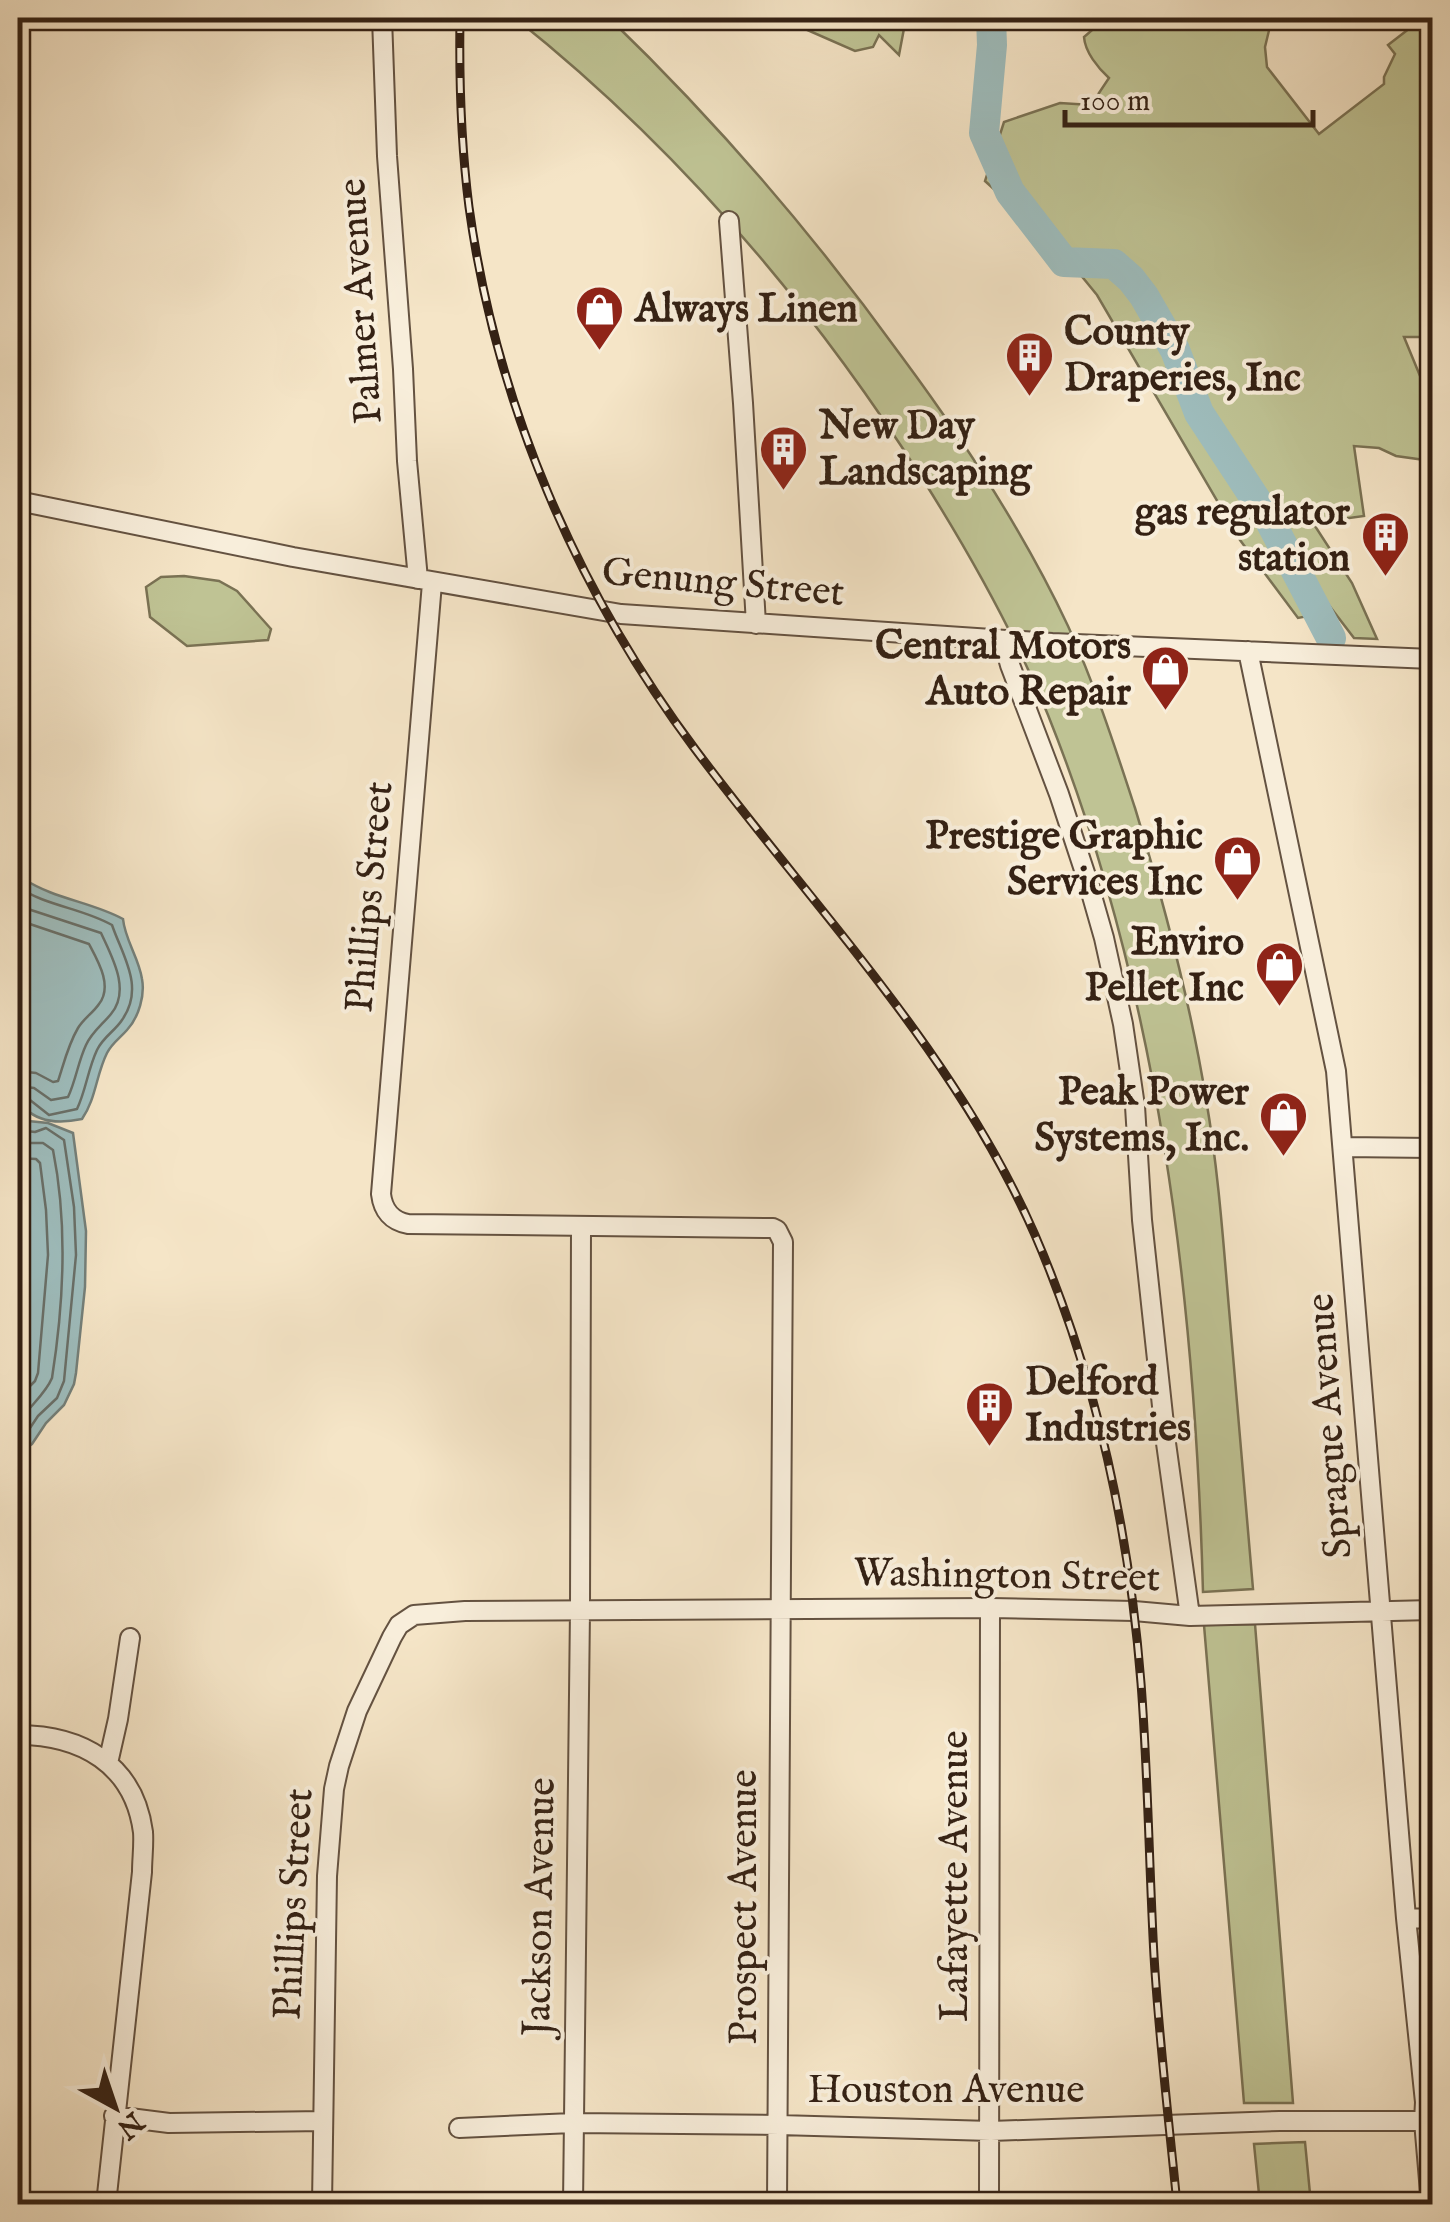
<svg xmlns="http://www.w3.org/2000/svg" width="1450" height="2222" viewBox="0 0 1450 2222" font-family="'IM FELL English',serif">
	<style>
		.green { fill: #bfc394; stroke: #7a7254; stroke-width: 2.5 }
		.water { fill: #9ebdbd; stroke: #747f79; stroke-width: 2.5 }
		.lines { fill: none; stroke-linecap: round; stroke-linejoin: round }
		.shore { stroke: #696f68; stroke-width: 2.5 }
		.river { stroke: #9ebdbd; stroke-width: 30 }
		.minor-casing { stroke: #645241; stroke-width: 22 }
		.minor { stroke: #f8eedb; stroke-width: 18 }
		.rail-casing { stroke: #342114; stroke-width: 9 }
		.rail { stroke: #f8eedb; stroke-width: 5; stroke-dasharray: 15; stroke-linecap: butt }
		.labels { text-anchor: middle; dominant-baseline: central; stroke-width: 8; stroke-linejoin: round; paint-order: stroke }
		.street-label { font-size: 40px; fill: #342114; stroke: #f8eedb }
		.poi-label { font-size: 40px; font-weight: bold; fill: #342114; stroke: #f8eedb; text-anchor: end }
	</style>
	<rect width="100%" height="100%" fill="#f5e5c7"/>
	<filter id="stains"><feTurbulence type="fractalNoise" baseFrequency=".002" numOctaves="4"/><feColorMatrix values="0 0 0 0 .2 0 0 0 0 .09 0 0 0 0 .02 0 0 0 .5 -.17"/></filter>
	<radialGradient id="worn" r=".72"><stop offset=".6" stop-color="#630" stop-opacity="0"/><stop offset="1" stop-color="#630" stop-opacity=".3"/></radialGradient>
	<!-- green -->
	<path class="green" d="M515,18H609C717,122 814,235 902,357C965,442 1023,530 1068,626C1095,685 1115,747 1135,808C1164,903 1190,1000 1206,1099C1218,1168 1223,1238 1229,1309C1237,1402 1245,1496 1253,1589L1203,1592C1195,1296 1159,992 1048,715C1014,632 970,554 922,478C811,304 677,147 515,18Z
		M780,18H906L899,55L879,35L873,47L855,51Z
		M1106,18H1272L1265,47L1267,67L1319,134L1384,84V77L1395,54L1388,45L1423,18H1432V337H1404L1432,405V461L1396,456L1379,448L1354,446L1364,516L1313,523L1352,583L1377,639L1354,638L1318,591L1319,614L1298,618L1240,540L1097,295L1057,246L985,181L1004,122L1060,103L1091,105L1109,78C1098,68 1085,52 1084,37Z
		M184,576L219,581L237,591L271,629L268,640L187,646L150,617L146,587L161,577Z
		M1255,1624L1293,2103H1244L1204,1625Z
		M1305,2142L1311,2204H1260L1254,2144Z"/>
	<!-- water -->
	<path class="water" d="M18,867L22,868L24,879C54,899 92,902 123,919C125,940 139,958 142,979C145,995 139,1017 127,1030C120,1038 112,1043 107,1053C96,1075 96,1099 82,1119C63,1123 40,1123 26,1109H18Z
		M18,1120L48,1123L73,1133L86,1231L85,1287L76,1373L74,1384L64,1405L46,1423L32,1444L18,1453Z"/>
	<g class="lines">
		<!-- shore -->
		<path class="shore" d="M18,887C46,906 82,908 112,925C123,957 145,987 122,1020C115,1031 103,1037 97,1050C88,1069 86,1090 77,1109L49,1115L30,1100L18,1099
			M18,902L31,910L101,933C112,957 131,990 111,1014C102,1025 92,1032 86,1045C78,1062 76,1080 68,1097L51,1100L34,1088L18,1086
			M18,920L89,944C98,961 113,986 99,1004C93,1013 84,1018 78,1028C68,1045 64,1063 58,1081L53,1082L36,1073L18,1071
			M18,1130L35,1132L46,1128L64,1140L74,1207L76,1255L64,1381L57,1398L38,1416L24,1437L18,1442
			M18,1143H43L53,1150C68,1225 64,1302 52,1378C45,1395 28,1407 18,1424
			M18,1158L36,1159L40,1163L46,1210L48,1255L38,1373L35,1381L18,1398"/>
		<!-- river -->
		<path class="river" d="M991,18L992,45L984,133L1010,192L1064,262L1114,264L1131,279L1144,296L1175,350L1199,413L1270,521L1331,638"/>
		<defs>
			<path id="minor" d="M382,18L387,156L403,369L407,461L418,579
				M729,221L743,403L756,624
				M18,501L293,557L621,614L1052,643L1432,659
				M432,583L381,1194C383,1211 392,1221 408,1224L773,1228L777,1230L783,1242L777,2204
				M1003,640L1010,665L1059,794L1088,882L1104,938L1123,1024L1135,1106L1142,1220L1166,1443L1190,1616
				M1248,651L1336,1071L1406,1918L1425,2102L1424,2121L1431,2204
				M1344,1147L1432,1148
				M18,1735C81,1735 134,1764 143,1832C144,1845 142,1859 142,1872L106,2204
				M108,1763L118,1719L130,1638
				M1406,1918L1432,1919
				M114,2116L169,2123L323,2121
				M459,2128L573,2123L779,2125L991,2131L1280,2121H1432
				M322,2204L327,1876L334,1789L339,1766L357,1711L392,1637L399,1625L414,1615L465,1611L990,1608L1134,1611L1190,1616L1432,1610
				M573,2204L580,1610L581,1227
				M989,2204L990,1608"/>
		</defs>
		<!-- minor casing -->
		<use href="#minor" class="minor-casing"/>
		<!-- minor -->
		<use href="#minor" class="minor"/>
		<defs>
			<path id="rail" d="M460,18C459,81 461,144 469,207C496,404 577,591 695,749C813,907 955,1052 1035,1235C1096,1376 1129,1530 1141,1683C1148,1774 1149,1865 1154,1956C1159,2039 1169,2122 1177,2204"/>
		</defs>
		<!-- rail casing -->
		<use href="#rail" class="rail-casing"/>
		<!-- rail -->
		<use href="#rail" class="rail"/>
	</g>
	<!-- icons -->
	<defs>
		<symbol id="shop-pin" viewBox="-11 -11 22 30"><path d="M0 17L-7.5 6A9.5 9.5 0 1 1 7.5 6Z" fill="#8f2418" stroke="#f8eedb"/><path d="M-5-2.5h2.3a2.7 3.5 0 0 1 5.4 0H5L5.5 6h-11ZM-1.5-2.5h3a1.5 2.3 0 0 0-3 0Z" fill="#fff"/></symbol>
		<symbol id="building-pin" viewBox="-11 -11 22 30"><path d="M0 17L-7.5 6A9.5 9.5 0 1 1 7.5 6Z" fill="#8f2418" stroke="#f8eedb"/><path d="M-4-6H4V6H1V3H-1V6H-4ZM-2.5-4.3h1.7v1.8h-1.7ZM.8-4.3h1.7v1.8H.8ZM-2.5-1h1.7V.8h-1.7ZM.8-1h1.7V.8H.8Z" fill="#fff"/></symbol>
	</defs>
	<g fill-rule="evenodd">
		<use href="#shop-pin" x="572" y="282" width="55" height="75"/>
		<use href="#building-pin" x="1002" y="328" width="55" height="75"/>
		<use href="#building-pin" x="756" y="422" width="55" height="75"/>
		<use href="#building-pin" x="1358" y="508" width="55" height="75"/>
		<use href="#shop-pin" x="1138" y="642" width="55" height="75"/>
		<use href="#shop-pin" x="1210" y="832" width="55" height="75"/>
		<use href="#shop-pin" x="1252" y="938" width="55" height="75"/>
		<use href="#shop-pin" x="1256" y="1088" width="55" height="75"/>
		<use href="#building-pin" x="962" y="1378" width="55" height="75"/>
	</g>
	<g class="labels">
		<!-- street labels -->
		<g class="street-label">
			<text transform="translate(362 301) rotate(-94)">Palmer Avenue</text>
			<text transform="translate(723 584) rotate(5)">Genung Street</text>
			<text transform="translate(371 897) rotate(-85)">Phillips Street</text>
			<text transform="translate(1331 1426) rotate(-94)">Sprague Avenue</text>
			<text transform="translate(1007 1577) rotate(1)">Washington Street</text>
			<text transform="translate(956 1876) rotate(-90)">Lafayette Avenue</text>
			<text transform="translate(295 1904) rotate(-87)">Phillips Street</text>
			<text transform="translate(541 1907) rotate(-89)">Jackson Avenue</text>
			<text transform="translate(745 1907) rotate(-90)">Prospect Avenue</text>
			<text x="946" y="2091">Houston Avenue</text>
		</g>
		<!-- poi labels -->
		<g class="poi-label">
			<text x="635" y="310" text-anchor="start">Always Linen</text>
			<text x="1064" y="333" text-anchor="start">County<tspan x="1064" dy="46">Draperies, Inc</tspan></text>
			<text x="819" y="427" text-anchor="start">New Day<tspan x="819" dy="46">Landscaping</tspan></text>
			<text x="1350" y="513">gas regulator<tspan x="1350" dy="46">station</tspan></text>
			<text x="1131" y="647">Central Motors<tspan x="1131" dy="46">Auto Repair</tspan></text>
			<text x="1203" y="837">Prestige Graphic<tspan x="1203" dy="46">Services Inc</tspan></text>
			<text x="1244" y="943">Enviro<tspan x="1244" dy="46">Pellet Inc</tspan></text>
			<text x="1249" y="1093">Peak Power<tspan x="1249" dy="46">Systems, Inc.</tspan></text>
			<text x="1025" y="1383" text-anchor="start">Delford<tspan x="1025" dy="46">Industries</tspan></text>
		</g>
	</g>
	<!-- margin -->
	<rect width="1450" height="2222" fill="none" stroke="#f5e5c7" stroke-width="60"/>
	<rect x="20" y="20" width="1410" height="2182" fill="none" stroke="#342114" stroke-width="5"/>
	<rect x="30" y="30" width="1390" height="2162" fill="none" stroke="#342114" stroke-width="2.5"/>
	<!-- north arrow -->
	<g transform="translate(115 2107) rotate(140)" stroke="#f8eedb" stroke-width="8" paint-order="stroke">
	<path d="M0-8L18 38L0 25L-18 38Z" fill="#342114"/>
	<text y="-15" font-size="28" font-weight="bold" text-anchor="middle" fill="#342114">N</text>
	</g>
	<!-- scale -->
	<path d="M1065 110v15h248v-15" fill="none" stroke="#342114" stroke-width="5"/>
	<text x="1080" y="110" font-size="30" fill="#342114" stroke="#f8eedb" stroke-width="8" paint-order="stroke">100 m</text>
	<rect width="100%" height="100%" filter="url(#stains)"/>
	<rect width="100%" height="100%" fill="url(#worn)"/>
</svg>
